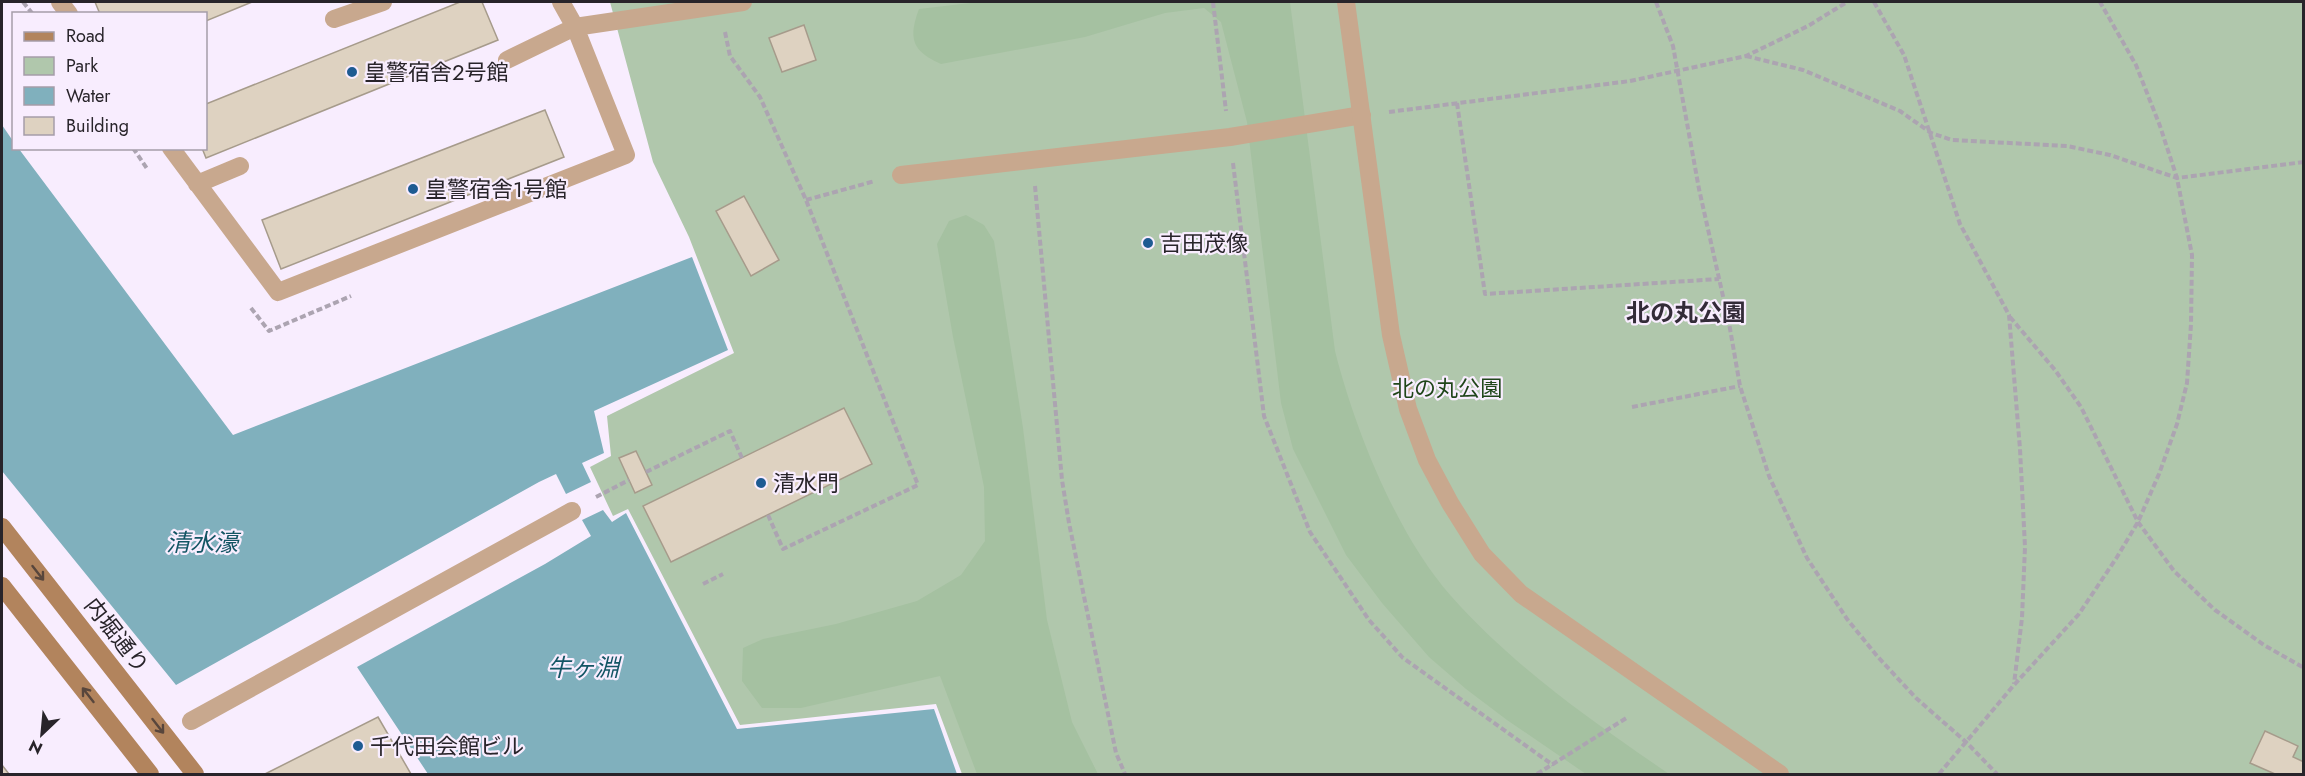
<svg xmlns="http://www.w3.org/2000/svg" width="2305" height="776" viewBox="0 0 2305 776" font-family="Jost,'Noto Sans JP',sans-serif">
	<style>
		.green { fill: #b0c7ac }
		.forest { fill: #a5c1a1 }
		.water { fill: #80b0bd }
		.building { fill: #ded2c1; stroke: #a69b8b; stroke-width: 1.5 }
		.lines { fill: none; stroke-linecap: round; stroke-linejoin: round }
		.path { stroke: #aca4b1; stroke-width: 4; stroke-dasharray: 6 3; stroke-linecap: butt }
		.service { stroke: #c8a88e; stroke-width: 18 }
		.pedestrian { stroke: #c8a88e; stroke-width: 18 }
		.tertiary { stroke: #c8a88e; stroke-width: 18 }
		.secondary { stroke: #b2845d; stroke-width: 18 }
		.oneway { stroke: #58463c }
		.poi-dot { fill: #1e5b92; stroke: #f8edfe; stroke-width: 2 }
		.labels { text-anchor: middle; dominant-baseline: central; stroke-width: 4.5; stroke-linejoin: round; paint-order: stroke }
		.poi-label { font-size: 22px; fill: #28242a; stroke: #f8edfe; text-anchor: start }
		.park-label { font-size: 22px; fill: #20461a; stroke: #f8edfe }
		.street-label { font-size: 22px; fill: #28242a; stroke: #f8edfe }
		.neighbourhood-label { font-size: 24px; font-weight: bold; fill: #332b38; stroke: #f8edfe }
		.water-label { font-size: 24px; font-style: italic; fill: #135564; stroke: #f8edfe }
	</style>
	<rect width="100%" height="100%" fill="#f8edfe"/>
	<!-- green -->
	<path class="green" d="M610,2H2303V774H962L936,704L740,725L628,509L613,516L590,467L611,456L607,416L734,353L689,237L653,162Z"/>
	<!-- forest -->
	<path class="forest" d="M979,2H1290L1335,351C1355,430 1397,535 1451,596C1514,667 1592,721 1669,774H1586L1507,720L1466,689L1429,657L1382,603L1346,555L1293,449L1281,403L1247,122L1221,22L1204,8L1165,13L1085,37L941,64C912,51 908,39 919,9Z
		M966,215L984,225L994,241L1023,428L1047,620L1072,722L1098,774H977L940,676L801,708H762L742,681L743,648L763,639L836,624L917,601L961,575L985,541L984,487L953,337L937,244L949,221Z"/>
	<!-- water -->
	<path class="water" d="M2,125L13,141L14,148L19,149L233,435L692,257L728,350L594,411L604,453L582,463L591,482L566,494L556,474L539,482L176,685L2,471Z
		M603,510L612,522L626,513L737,729L934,709L957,774H428L357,667L545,564L591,536L582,520Z"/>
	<!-- building -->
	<path class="building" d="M95,2H252L206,21V14H100Z
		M460,2H482L498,40L206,158L202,148H206V104Z
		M804,25L816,60L782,72L769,38Z
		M545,110L564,157L281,269L262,220Z
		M744,196L779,260L751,276L716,211Z
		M844,408L872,464L671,562L643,506Z
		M636,451L652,485L635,493L619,458Z
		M378,717L411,774H265Z
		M2265,731L2298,746L2293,757L2304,762V774H2275L2250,763Z
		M2,765L9,774H2Z"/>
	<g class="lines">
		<!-- path -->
		<path class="path" d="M23,2L32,13
			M1213,2L1226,111
			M1656,2L1673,46L1699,189L1729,323L1740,386L1769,476L1807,558L1847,619L1877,656L1916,698L1966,742L1997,774
			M1874,2L1904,55L1960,224L2009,315L2020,449L2025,547L2022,618L2014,684
			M725,32L730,56L760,97L806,200L918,485L783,549L768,515
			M1746,56L1803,70L1900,111L1931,133L1952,140L2067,146L2110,155L2177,178L2304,162
			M1457,103L1485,294L1719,279
			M1389,112L1630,81L1746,56L1808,26L1847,2
			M133,148L148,170
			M1233,163L1264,416L1310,532L1369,620L1403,658L1553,765
			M1035,186L1062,480L1069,523L1116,753L1125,774
			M806,200L875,181
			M251,308L269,331L351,296
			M2010,317L2055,370L2081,407L2138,522L2174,571L2215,610L2264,645L2304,668
			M1632,407L1740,386
			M646,472L730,431L742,458
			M596,497L629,480
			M703,584L723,574
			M1537,774L1628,717
			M1939,774L2014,685L2079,614L2117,557L2138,522L2159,474L2177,424L2187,383L2191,324L2192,255L2177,178L2160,126L2136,65L2100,2"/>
		<!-- service -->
		<path class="service" d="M60,2L69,14
			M334,19L383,2
			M507,60L575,27L743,2
			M171,148L278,292L626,155L575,27L561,2
			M901,175L1230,137L1362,115
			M197,184L240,166"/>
		<!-- pedestrian -->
		<path class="pedestrian" d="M191,721L572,511"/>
		<!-- tertiary -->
		<path class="tertiary" d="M1346,2L1391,335L1408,409L1427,460L1450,503L1482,554L1521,594L1780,774"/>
		<!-- secondary -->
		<path class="secondary" d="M2,527L195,774
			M2,586L150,774"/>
	</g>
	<!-- one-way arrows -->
	<defs><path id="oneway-shaft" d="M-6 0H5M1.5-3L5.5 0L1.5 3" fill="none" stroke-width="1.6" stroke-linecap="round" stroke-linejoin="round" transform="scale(1.5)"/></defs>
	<g class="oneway">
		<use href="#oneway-shaft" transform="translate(38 573) rotate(52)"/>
		<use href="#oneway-shaft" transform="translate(88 695) rotate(-128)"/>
		<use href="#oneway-shaft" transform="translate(158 726) rotate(52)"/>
	</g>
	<!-- markers -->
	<g class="poi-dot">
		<circle cx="352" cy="72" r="6"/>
		<circle cx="413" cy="189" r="6"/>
		<circle cx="1148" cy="243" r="6"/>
		<circle cx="761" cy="483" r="6"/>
		<circle cx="358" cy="746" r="6"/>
	</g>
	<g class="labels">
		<!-- poi labels -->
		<g class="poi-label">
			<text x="364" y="72">皇警宿舎2号館</text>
			<text x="425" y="189">皇警宿舎1号館</text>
			<text x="1160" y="243">吉田茂像</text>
			<text x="773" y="483">清水門</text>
			<text x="370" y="746">千代田会館ビル</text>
		</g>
		<!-- park labels -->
		<g class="park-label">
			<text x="1447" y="388">北の丸公園</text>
		</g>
		<!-- street labels -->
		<g class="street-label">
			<text transform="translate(117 635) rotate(52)">内堀通り</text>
		</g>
		<!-- neighbourhood labels -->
		<g class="neighbourhood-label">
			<text x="1686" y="312">北の丸公園</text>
		</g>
		<!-- water labels -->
		<g class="water-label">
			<text x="202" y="542">清水濠</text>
			<text x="583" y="667">牛ヶ淵</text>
		</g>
	</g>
	<!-- border -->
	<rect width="2305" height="776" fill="none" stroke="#28242a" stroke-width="6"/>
	<!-- legend -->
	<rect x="12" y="12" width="195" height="138" fill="#f8edfe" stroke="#a59da9" stroke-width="1.5"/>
	<rect x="24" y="32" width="30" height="9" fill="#b2845d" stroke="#a59da9" stroke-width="1.5"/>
	<text x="66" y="42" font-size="18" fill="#28242a">Road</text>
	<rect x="24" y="57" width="30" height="18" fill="#b0c7ac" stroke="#a59da9" stroke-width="1.5"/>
	<text x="66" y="72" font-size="18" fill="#28242a">Park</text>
	<rect x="24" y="87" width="30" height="18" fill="#80b0bd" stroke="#a59da9" stroke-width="1.5"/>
	<text x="66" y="102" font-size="18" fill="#28242a">Water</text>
	<rect x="24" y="117" width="30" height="18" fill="#ded2c1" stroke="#a59da9" stroke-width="1.5"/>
	<text x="66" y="132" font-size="18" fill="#28242a">Building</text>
	<!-- north arrow -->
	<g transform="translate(42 734) rotate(206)" stroke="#f8edfe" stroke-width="4.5" paint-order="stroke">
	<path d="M0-4.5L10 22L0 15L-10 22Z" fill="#28242a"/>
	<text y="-9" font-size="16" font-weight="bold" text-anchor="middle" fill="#28242a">N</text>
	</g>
</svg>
